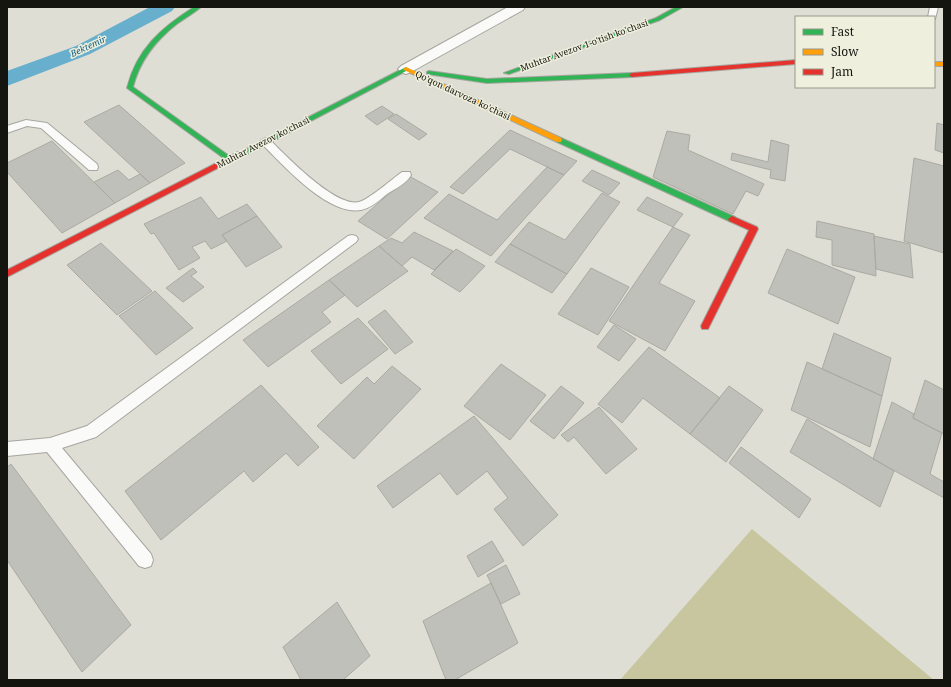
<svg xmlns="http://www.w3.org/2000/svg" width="951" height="687" viewBox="0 0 951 687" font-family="'Noto Serif',serif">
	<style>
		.green { fill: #c7c69f }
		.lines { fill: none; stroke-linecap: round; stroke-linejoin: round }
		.canal { fill: #68afcd; fill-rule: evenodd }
		.building { fill: #c0c0ba; stroke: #aaaaa3 }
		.lane-casing { stroke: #a6a59f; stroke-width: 2 }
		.street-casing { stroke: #a6a59f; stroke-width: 2 }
		.fast-casing { stroke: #a6a59f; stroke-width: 2 }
		.slow-casing { stroke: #a6a59f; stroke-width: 2 }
		.jam-casing { stroke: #a6a59f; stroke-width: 2 }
		.lane { fill: #fafaf9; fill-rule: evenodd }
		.street { fill: #fafaf9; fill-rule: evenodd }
		.fast { fill: #30b455; fill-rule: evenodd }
		.slow { fill: #ff9f0a; fill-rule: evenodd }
		.jam { fill: #e5322d; fill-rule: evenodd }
		.labels { text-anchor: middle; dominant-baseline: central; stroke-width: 3; stroke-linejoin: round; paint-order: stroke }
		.far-street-label { font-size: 9px; fill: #15150f; stroke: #efefde }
		.far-water-label { font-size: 9px; font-style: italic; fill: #105d7d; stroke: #efefde }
	</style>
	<rect width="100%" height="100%" fill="#deded5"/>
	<!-- green -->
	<path class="green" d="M752,529L934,680H620Z"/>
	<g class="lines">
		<!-- canal -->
		<path class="canal" d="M150,7H175L172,11L90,54L7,86V71L76,46Z"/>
	</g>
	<!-- building -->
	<path class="building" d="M119,105L185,163L150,183L84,122Z
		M382,106L394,114L377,125L365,116Z
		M396,114L427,134L419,140L388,119Z
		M937,123L944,125V153L935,150Z
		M510,130L577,161L564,175L510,149L463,194L450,187Z
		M667,131L690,135L688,150L764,184L758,196L746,191L733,214L653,177Z
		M771,140L789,145L785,181L770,178L771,170L731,160L732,153L768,162Z
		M52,141L115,203L62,233L7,172V163Z
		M914,158L944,166V253L904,241Z
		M547,167L564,175L491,256L424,218L449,194L497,220Z
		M118,170L129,180L140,174L150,183L115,203L94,182Z
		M592,170L620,183L609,195L582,181Z
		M409,176L438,192L387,239L358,221Z
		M602,193L620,202L567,274L510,244L529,222L565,240Z
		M201,197L218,219L247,204L257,216L222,235L227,241L211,249L205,241L192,247L200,258L179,270L154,233L151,234L144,224Z
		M647,197L683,214L673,227L637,210Z
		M257,216L282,247L246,267L222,235Z
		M817,221L874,234L876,276L832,265V240L816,237Z
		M673,227L690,235L659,283L695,301L665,351L609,321Z
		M414,232L453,251L434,270L412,257L402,266L379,246L391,238L402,243Z
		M874,236L910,244L913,278L876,269Z
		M101,243L152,291L117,315L67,265Z
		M510,244L567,274L552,293L495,262Z
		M379,246L408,271L357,307L329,280Z
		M456,249L485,266L460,292L431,274Z
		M787,249L855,277L838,324L768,293Z
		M193,268L197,272L191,276L204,287L183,302L166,288Z
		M591,268L629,287L598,335L558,314Z
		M329,280L345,295L322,312L331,322L268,367L243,340Z
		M155,291L193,328L156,355L119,316Z
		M385,310L413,342L395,354L368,322Z
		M358,318L388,349L341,384L311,351Z
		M614,325L636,339L619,361L597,347Z
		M834,333L891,358L882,396L822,369Z
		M649,347L720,398L690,434L643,398L622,423L598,404Z
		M807,362L882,396L870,447L791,410Z
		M501,364L546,395L510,440L464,406Z
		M392,366L421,389L354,459L317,426L367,377L374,384Z
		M925,380L944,390V434L913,418Z
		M261,385L319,447L298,466L286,453L253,482L244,471L161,540L125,491Z
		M561,386L584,403L554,439L530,421Z
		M729,386L763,410L726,462L690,434Z
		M892,402L914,414L913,418L942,433L930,474L944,482V498L873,459Z
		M599,407L637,449L606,474L574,437L568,442L561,435Z
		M474,416L558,515L523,546L494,509L508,498L487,471L457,495L440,473L393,508L377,486Z
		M807,419L894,471L880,507L790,452Z
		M741,447L811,499L799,518L729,463Z
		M11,464L131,625L82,672L7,560V467Z
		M492,541L504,561L478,577L467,556Z
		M506,565L520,594L501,604L487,575Z
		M491,583L518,643L455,680H446L423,621Z
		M337,602L370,656L343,680H301L283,647Z"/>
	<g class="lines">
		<defs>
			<path id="lane" d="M930,7H938L935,19L934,17H928Z
				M26,120L47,123L97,164L98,167L97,170H89L41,128L27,126L7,133V126Z
				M265,138L269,139C285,155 336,208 359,202C370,199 392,179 402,172H410L411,175C407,183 395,189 387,194C380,200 371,208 361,210C328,216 283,165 261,143L260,141Z
				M352,235L356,236L358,239L356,242L96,437L62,448L151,554L153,560L151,566L145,568L139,566L47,452L7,456V442L50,438L87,426L348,236Z"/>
			<path id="street" d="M508,7H525L523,10L411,72L406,74L401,72L398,69L401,66Z"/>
			<path id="fast" d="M194,7H201C194,13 185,18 178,23C156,40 140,60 133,87L232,158L233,160L229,162L127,88C137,49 161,28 194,7Z
				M676,7H683L660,20L509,74L504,73L656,18Z
				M406,67L409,69L408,70L244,156H238L237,154Z
				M429,71L487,79L632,73L635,75L632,77L487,83L427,74V72Z
				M557,138H561L735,217L736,219L732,222L729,221L557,142Z"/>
			<path id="slow" d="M934,62H944V66H934Z
				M406,67L561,138L562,140L561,142H557L404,70L403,69Z"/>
			<path id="jam" d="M796,60V64L632,77L629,75L632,73Z
				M238,152H244L245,154L7,277V270Z
				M732,216L757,227L758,229L708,329H702L701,326L749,230L729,221L728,219Z"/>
		</defs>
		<!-- lane casing -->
		<use href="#lane" class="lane-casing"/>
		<!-- street casing -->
		<use href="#street" class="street-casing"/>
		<!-- fast casing -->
		<use href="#fast" class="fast-casing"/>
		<!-- slow casing -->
		<use href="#slow" class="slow-casing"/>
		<!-- jam casing -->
		<use href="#jam" class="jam-casing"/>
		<!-- lane -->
		<use href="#lane" class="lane"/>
		<!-- street -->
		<use href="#street" class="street"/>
		<!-- fast -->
		<use href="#fast" class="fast"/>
		<!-- slow -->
		<use href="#slow" class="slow"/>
		<!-- jam -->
		<use href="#jam" class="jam"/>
	</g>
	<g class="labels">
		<!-- far-street labels -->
		<g class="far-street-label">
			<text transform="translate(584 45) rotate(-20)">Muhtar Avezov 1-o'tish ko'chasi</text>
			<text transform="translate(463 95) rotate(25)">Qo'qon darvoza ko'chasi</text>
			<text transform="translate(263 142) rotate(-27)">Muhtar Avezov ko'chasi</text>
		</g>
		<!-- far-water labels -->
		<g class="far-water-label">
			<text transform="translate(88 46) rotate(-25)">Bektemir</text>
		</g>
	</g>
	<!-- border -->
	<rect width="951" height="687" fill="none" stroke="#15150f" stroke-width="16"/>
	<!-- legend -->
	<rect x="795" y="16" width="140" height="72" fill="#efefde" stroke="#98988b"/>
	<rect x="803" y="29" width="20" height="6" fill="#30b455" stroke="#98988b"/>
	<text x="831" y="36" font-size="12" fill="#15150f">Fast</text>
	<rect x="803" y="49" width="20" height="6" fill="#ff9f0a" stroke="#98988b"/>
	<text x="831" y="56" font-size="12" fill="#15150f">Slow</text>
	<rect x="803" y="69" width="20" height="6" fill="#e5322d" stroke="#98988b"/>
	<text x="831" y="76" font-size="12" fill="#15150f">Jam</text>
</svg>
